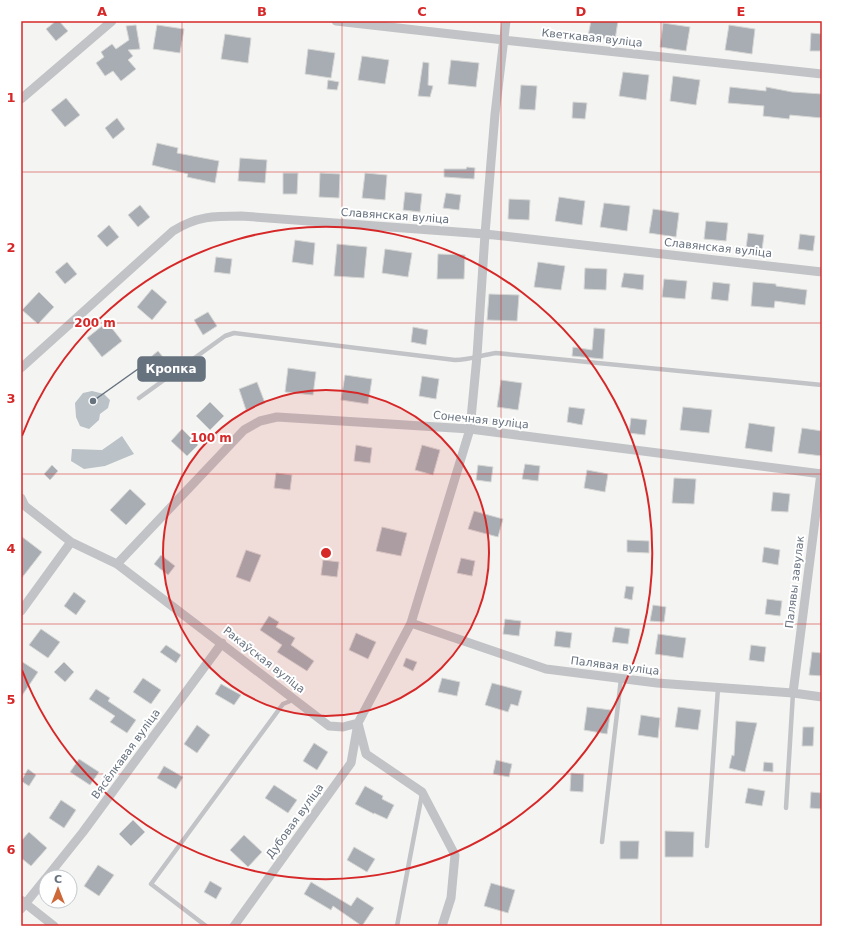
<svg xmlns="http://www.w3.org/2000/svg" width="843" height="947" viewBox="0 0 843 947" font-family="'DejaVu Sans',sans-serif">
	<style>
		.water { fill: #bac1c7 }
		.building { fill: #a7adb3; stroke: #d6d6d4 }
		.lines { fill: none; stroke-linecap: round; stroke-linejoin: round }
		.lane { stroke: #c1c3c6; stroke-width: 4.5 }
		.street { stroke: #c1c3c6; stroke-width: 9 }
		.grid { fill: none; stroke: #d62828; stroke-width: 1; stroke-opacity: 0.55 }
		.ring { fill: none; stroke: #d62828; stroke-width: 2 }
		.labels { text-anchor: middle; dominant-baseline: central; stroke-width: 4; stroke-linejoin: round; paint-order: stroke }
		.street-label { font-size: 11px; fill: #67727f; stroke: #fff }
		.centre { fill: #d62828; stroke: #fff; stroke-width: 2 }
		.ring-label { font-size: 12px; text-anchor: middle; font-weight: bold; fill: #d62828; stroke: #fff; stroke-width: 4; stroke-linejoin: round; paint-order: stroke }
		.leader { fill: none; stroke: #67727f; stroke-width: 1.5 }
		.callout-dot { fill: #67727f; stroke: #fff; stroke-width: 1.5 }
		.callout { fill: #67727f; stroke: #67727f; stroke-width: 1.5 }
		.callout-label { font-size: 12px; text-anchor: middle; font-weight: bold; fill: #fff }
		.neatline { fill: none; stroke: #d62828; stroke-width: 1.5 }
		.grid-label { font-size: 13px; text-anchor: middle; font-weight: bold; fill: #d62828 }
	</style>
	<rect width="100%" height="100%" fill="#f4f5f2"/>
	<!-- water -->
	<path class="water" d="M92,391L104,394L110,400L108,408L100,414L99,420L89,429L80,426L76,417L75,403L83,393Z
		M122,436L134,454L105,466L84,469L71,461L72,449L102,450Z"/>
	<!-- building -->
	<path class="building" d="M56,21H59L68,31L56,41L46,29Z
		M591,21H618L615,40L588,36Z
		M663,23L690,27L686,51L660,47Z
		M136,25L140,49L128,50L133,56L128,60L136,69L121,81L113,71L105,76L96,63L104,57L101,52L112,44L116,49L129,40L126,26Z
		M157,25L184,29L180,53L153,49Z
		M729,25L755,29L752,54L725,50Z
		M811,33L822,34L821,51H810Z
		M225,34L251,38L248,63L221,59Z
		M308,49L335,53L331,78L305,74Z
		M362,56L389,60L385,84L358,80Z
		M451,60L479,63L476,87L448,84Z
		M423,62L429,63L428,85L433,86L430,97L418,96Z
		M623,72L649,75L646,100L619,96Z
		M673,76L700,80L696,105L670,101Z
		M328,80L339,82L337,90L327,89Z
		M521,85L537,86L535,110L519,109Z
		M730,87L766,91V87L792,92L822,94V118L790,115L789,119L763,116L764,106L728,103Z
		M66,98L80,115L65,127L51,110Z
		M573,102L587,103L585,119L572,118Z
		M117,118L125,129L113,139L105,128Z
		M157,143L178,148L177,153L219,161L215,183L187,177L188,174L152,165Z
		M240,158L267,160L265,183L238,181Z
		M467,167L475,168L474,179L444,177V169H466Z
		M283,173H298L297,194H283Z
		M320,173L340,174L339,198L319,197Z
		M365,173L387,175L385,200L362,198Z
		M405,192L422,194L420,212L403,210Z
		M446,193L461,195L459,210L443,208Z
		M559,197L585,201L582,225L555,221Z
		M509,199L530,200L529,220L508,219Z
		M604,203L630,206L627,231L600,227Z
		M140,205L150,217L138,227L128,215Z
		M653,209L679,213L676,237L649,233Z
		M706,221L728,223L726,241L704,239Z
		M109,225L119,237L107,247L97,236Z
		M748,233L764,235L762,250L746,248Z
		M800,234L815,236L813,251L798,249Z
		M295,240L315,243L313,265L292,262Z
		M337,244L367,247L364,278L334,276Z
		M385,249L412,253L408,277L382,273Z
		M438,254L465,255L464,279H437Z
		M216,257L232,259L230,274L214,272Z
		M67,262L77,274L65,284L55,272Z
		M538,262L565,266L561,290L534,287Z
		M585,268L607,269L606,290L584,289Z
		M624,273L644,275L643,290L621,287Z
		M664,279L687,281L685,299L662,297Z
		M713,282L730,284L728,301L711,299Z
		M753,282L776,284V286L807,290L805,305L775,301L774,308L751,306Z
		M152,289L167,302L152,320L137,307Z
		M39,292L54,307L38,324L22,310Z
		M489,294L519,295L517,321L487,320Z
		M208,312L217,326L203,335L194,320Z
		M107,322L122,341L102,357L87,338Z
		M413,327L428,330L426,345L411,342Z
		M594,328L605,329L603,359L572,356L573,347L592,350Z
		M158,351L168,363L156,373L146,361Z
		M288,368L316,372L313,395L285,392Z
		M345,375L372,379L368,404L341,400Z
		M422,376L439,379L436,399L419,396Z
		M501,380L522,383L518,410L497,407Z
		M257,382L265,403L246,410L239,389Z
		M210,402L224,416L210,430L196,416Z
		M569,407L585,409L582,425L567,422Z
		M683,407L712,410L709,433L680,430Z
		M631,418L647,420L645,435L629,433Z
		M749,423L775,427L772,452L745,448Z
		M802,428L822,431V456L798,453Z
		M182,429L198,445L187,456L171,441Z
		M356,445L372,448L370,463L354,461Z
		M422,445L440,450L433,475L415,470Z
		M525,464L540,466L538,481L522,479Z
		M52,465L58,471L50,480L44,474Z
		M478,465L493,467L491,482L476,480Z
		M587,470L608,474L605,492L584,488Z
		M276,473L292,475L290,490L274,488Z
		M674,478L696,479L694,504L672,503Z
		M130,489L146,504L126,525L110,510Z
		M773,492L790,494L788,512L771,511Z
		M474,511L503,519L498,537L468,529Z
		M382,527L407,533L401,556L376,551Z
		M21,536L42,552L21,579Z
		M627,540L649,541V553L627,552Z
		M764,547L780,550L778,565L762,562Z
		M246,550L261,555L250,582L236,577Z
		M161,555L175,566L168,575L154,564Z
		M461,558L475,561L472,576L457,573Z
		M323,560L339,562L337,577L321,575Z
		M626,586L634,587L632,600L624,598Z
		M74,592L86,601L76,615L64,606Z
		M767,599L782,601L780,616L765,614Z
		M653,605L666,607L664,622L650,621Z
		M269,616L279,622L276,627L295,638L291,645L314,661L307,671L277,652L282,645L260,630Z
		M505,619L521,621L519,636L503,634Z
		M615,627L630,629L628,644L612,642Z
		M41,629L60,642L48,658L29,645Z
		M556,631L572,633L570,648L554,646Z
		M356,633L376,642L368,659L349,650Z
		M658,634L686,638L683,658L655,654Z
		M166,645L181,655L176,663L160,652Z
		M751,645L766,647L764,662L749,660Z
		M812,652L822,653V676L809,675Z
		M406,658L417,662L413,671L403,666Z
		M21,661L38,672L21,697Z
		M64,662L74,672L65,682L54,672Z
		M143,678L161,690L151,704L133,692Z
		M442,678L460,682L457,696L438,692Z
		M492,683L522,691L518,706L511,704L508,712L485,705Z
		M221,684L241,695L234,705L215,694Z
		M96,689L110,698L108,701L136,720L127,733L110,722L115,716L89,699Z
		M587,707L611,710L607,734L584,730Z
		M678,707L701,710L698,730L675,727Z
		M641,715L660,718L658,738L638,735Z
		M736,721L757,723L745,772L729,768L732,755L734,756Z
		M197,725L210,735L197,753L184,744Z
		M803,727H814L813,746H802Z
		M314,743L328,752L317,770L303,761Z
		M79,759L99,772L90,785L70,772Z
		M496,760L512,764L509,777L493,774Z
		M764,762L773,763V772L763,771Z
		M164,766L183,777L176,789L157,778Z
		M28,769L36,775L29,786L21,781Z
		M571,773L584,774L583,792L570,791Z
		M274,785L297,800L288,813L265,798Z
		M365,786L383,796L382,799L394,805L387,819L374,813V814L355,804Z
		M748,788L765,791L762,806L745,803Z
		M811,792L822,793V809L810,808Z
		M61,800L76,810L64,828L49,818Z
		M133,820L145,832L131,846L119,834Z
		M665,831L694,832L693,857H665Z
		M29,832L47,848L31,866L21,858V841Z
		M244,835L262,852L248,867L230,850Z
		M620,841H639L638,859H620Z
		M354,847L375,859L367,872L347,860Z
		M98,865L114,875L99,896L84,886Z
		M210,881L222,888L216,899L204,892Z
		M311,882L351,906L357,897L374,908L362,926L333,906L331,910L304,894Z
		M491,883L515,890L508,913L484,906Z"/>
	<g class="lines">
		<!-- lane -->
		<path class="lane" d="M139,398L225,336L234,333L455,360C469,360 482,355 496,353L822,385
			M786,808L793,693
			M602,842L621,679
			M707,846L718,688
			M206,926L151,884L283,704L295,699
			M397,926L422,794"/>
		<!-- street -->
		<path class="street" d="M336,21L504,40L822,74
			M21,99L112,21
			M21,368L173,231C197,216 214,216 241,216L485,234L822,272
			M21,498L25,506L71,542L117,564L329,726L343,727L358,723L366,754L422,792L455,855L451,898L442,926
			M117,564L244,430L260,421L277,417L470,429L822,474
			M21,611L71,542
			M411,623L546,669L657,683L793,693L822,697
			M793,693L821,473
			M47,877L83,832L222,643
			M21,900L54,926
			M21,909L46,878
			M234,926L351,763L358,723L411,623L470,429L477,356L485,234L495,114L506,21"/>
	</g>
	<!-- grid -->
	<path class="grid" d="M182,21V926M342,21V926M501,21V926M661,21V926M21,172H822M21,323H822M21,474H822M21,624H822M21,774H822"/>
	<!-- distance rings -->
	<circle cx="326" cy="553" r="163" fill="#d62828" fill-opacity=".12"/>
	<g class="ring">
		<circle cx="326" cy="553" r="163"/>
		<path d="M22 436A326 326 0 1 1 22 670"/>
	</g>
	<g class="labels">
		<!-- street labels -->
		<g class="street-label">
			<text transform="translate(592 38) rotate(6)">Кветкавая вуліца</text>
			<text transform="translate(395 216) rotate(4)">Славянская вуліца</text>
			<text transform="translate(718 248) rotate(6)">Славянская вуліца</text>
			<text transform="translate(481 420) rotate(6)">Сонечная вуліца</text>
			<text transform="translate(795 582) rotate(-83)">Палявы завулак</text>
			<text transform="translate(264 660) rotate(38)">Ракаўская вуліца</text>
			<text transform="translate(615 666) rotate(7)">Палявая вуліца</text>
			<text transform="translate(126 754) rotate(-54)">Вясёлкавая вуліца</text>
			<text transform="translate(295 821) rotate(-54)">Дубовая вуліца</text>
		</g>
	</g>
	<circle cx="326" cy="553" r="6" class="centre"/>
	<g class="ring-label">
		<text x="95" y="327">200 m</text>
		<text x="211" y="442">100 m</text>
	</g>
	<!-- callouts -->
	<path class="leader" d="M93 401L138 369"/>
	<circle class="callout-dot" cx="93" cy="401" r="4"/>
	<rect class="callout" x="138" y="357" width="67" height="24" rx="4"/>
	<g class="callout-label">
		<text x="171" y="373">Кропка</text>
	</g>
	<!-- border -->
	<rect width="843" height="947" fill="none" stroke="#ffffff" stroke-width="44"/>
	<!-- north arrow -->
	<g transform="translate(58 889)"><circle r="19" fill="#ffffff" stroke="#c2c7cc"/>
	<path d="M0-3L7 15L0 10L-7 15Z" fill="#ce6838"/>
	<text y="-6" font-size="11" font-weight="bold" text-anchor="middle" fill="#67727f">С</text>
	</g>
	<rect x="22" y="22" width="799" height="903" class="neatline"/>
	<g class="grid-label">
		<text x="102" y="16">A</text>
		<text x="262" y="16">B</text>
		<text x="422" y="16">C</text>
		<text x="581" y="16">D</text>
		<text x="741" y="16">E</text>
		<text x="11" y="102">1</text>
		<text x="11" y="252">2</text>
		<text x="11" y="403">3</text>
		<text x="11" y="553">4</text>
		<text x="11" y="704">5</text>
		<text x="11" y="854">6</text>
	</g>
</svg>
